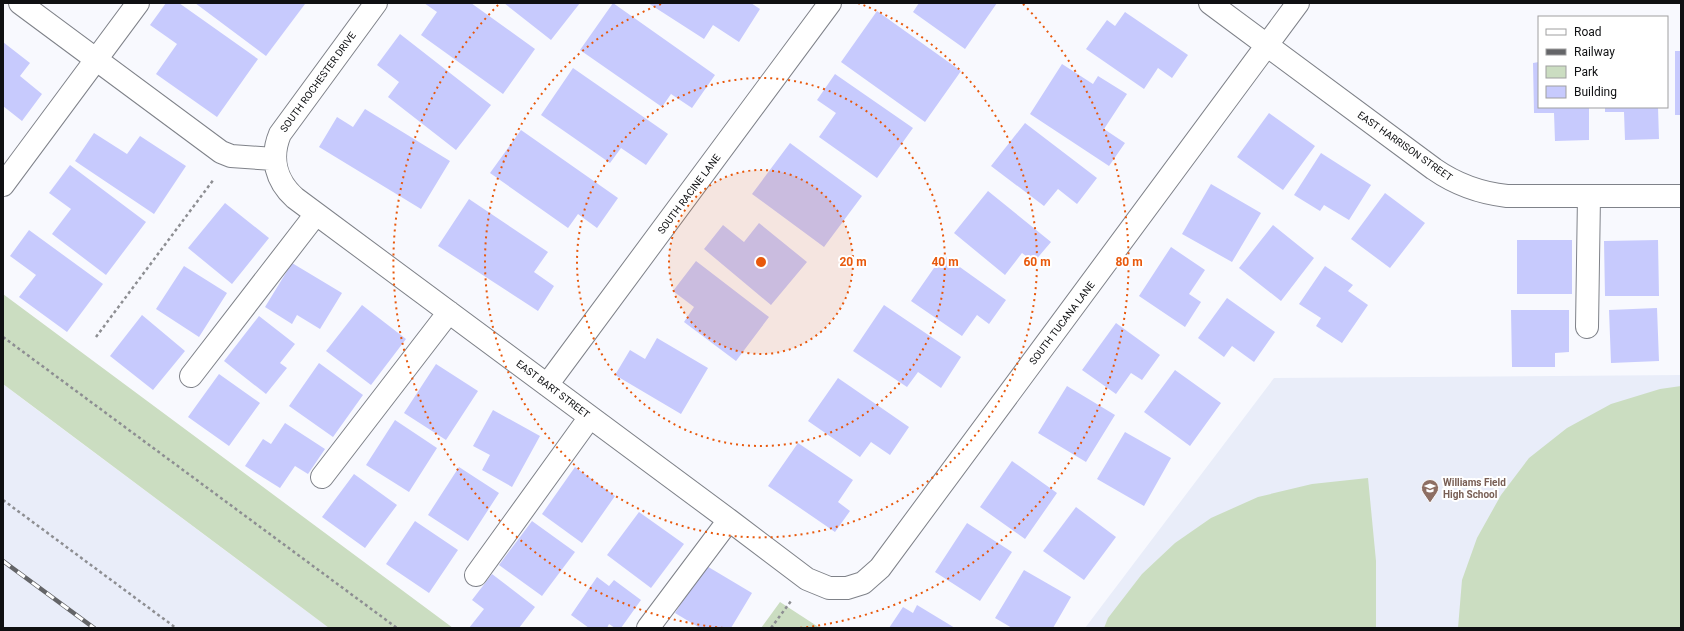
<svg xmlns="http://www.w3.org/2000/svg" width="1684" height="631" viewBox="0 0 1684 631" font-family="Roboto,sans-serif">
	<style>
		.built { fill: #e9edf9 }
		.green { fill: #cbddc1 }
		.building { fill: #c7cafd }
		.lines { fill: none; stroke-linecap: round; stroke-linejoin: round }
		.minor-casing { stroke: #7f8289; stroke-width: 24 }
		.path { stroke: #8d8e92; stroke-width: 2.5; stroke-dasharray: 3 3; stroke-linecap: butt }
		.minor { stroke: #fff; stroke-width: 22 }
		.rail-casing { stroke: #646568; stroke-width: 4.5 }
		.rail { stroke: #fff; stroke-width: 3; stroke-dasharray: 9; stroke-linecap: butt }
		.ring { fill: none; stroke: #e8590c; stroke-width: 2; stroke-dasharray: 2 4 }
		.labels { text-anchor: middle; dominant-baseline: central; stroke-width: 4; stroke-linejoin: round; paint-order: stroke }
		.street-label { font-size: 10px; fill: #0f1012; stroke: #fff }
		.education-label { font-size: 10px; font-weight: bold; fill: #785e54; stroke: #fff; text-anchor: start }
		.centre { fill: #e8590c; stroke: #fff; stroke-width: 2 }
		.ring-label { font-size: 12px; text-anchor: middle; font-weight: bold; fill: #e8590c; stroke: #fff; stroke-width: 4; stroke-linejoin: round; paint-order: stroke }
	</style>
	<rect width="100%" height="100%" fill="#f8f9fe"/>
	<!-- built -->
	<path class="built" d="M1681,375V628H1085L1274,378Z
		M3,384L32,406L329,628H3Z"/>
	<!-- green -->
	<path class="green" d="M3,294L453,628H329L3,384Z
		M1681,386V628H1458L1462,580L1477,538L1501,495L1529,458L1567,428L1611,404L1660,389Z
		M1368,478L1376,561V628H1104L1108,618L1142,574L1175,543L1211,518L1258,497L1312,484Z
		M780,602L820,628H761Z"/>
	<!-- building -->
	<path class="building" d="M166,3H179L258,59L217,117L156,74L177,44L150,25Z
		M195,3H304L305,4L266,56Z
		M424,3H471L535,49L503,94L421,35L437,12Z
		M504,3H580L551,40Z
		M613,3L715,75L692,108L671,94L662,107L580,50Z
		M648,3H751L760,9L739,42L713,25L704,39Z
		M919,3H997L965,49L913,12Z
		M877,11L961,71L925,122L841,62Z
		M1125,12L1188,55L1172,78L1158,68L1144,89L1086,49L1107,20L1115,26Z
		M400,34L491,105L456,150L388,97L399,82L377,65Z
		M3,42L30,63L20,76L42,94L22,121L3,106Z
		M1675,51H1681V115H1675Z
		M1539,62V107H1589V140L1555,141L1554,113H1534L1533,63Z
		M1062,64L1093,84L1098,76L1127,94L1104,129L1125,143L1109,166L1030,114Z
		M573,68L668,134L646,165L621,148L610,163L541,115Z
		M835,74L913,128L877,178L819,137L836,113L817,100Z
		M1605,107H1658L1659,139L1625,140L1624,112H1605Z
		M365,109L450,161L421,209L319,147L337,117L353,127Z
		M1269,113L1315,146L1283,190L1237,157Z
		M1025,123L1097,178L1077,204L1058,189L1044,206L991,166Z
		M521,130L618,198L597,228L578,214L568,228L490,173Z
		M94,133L127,154L140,136L186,166L154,214L75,161Z
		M790,143L862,196L824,247L752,194Z
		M1321,153L1371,185L1349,220L1324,205L1320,211L1294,195Z
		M70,165L146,222L106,275L52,234L71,209L49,193Z
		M1211,184L1261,213L1232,262L1182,234Z
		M988,191L1051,242L1034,262L1022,253L1005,275L954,233Z
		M1385,193L1425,223L1390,268L1351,239Z
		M469,199L548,252L534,272L554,286L538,311L438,246Z
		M225,203L269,238L232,284L188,248Z
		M759,223L807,262L771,305L704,249L723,225L744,242Z
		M1273,225L1314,258L1281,301L1239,268Z
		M29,230L103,284L67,332L19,297L36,275L10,256Z
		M1517,240H1572V294H1517Z
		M1658,240L1659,296H1605L1604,241Z
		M1171,247L1205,270L1189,294L1201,302L1185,327L1139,296Z
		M943,255L1006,300L989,324L977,315L962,336L911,301Z
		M696,261L769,317L736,361L684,322L694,307L673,291Z
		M292,263L342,293L320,329L297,315L292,324L265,307Z
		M184,266L227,293L199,337L156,309Z
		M1325,266L1353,285L1348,291L1368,305L1342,343L1316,326L1321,318L1299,304Z
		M1227,298L1275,332L1254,362L1232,346L1224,357L1198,338Z
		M362,305L406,339L371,385L326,351Z
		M884,305L961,357L941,388L918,372L907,387L853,351Z
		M1657,308L1659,361L1611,363L1609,310Z
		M1511,310H1569V352L1555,353V367H1512Z
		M142,315L185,351L153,390L110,356Z
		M259,316L295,344L280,363L287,368L266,394L224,361Z
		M1116,323L1160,355L1142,380L1131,373L1116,394L1082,370Z
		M657,338L708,368L681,414L615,375L630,350L645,359Z
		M319,363L363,395L333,437L289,406Z
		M436,364L478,391L446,440L404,413Z
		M1175,370L1221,403L1190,446L1144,412Z
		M219,374L260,403L229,446L188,417Z
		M838,378L909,427L890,455L871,442L860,457L808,421Z
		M1067,386L1115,415L1086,462L1038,433Z
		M493,410L540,436L512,487L482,470L490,455L473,446Z
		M395,420L437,448L409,492L366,465Z
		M285,423L325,449L308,474L295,466L280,488L245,466L263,439L271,444Z
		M1125,432L1171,458L1144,506L1097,479Z
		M798,443L853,480L838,502L850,511L835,532L768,486Z
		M1012,461L1057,493L1025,539L980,507Z
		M459,467L499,493L468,541L428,515Z
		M575,467L615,496L582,543L542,514Z
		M354,474L397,505L365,548L322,517Z
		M1076,507L1116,537L1084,580L1043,551Z
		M639,512L684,544L651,588L607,555Z
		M415,521L458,550L429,593L386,564Z
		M532,521L575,552L542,596L499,565Z
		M967,523L1012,552L980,601L935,572Z
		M705,565L752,593L731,628H700L675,613Z
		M1024,570L1071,597L1053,628H1012L995,618Z
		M492,574L535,607L519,628H469L484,609L472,600Z
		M597,577L609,586L614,580L641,600L621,628H615L609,624L607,628H589L571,615Z
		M917,605L955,628H889L903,607L913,613Z"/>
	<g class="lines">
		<defs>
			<path id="minor" d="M20,3L221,152L231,156L274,159
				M376,3L280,134C270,158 276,181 295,198L729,520L807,579L829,588H847L863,583L880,568L1298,3
				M1210,3L1434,169C1457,185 1480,193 1507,196H1681
				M3,185L138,3
				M1587,327L1589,196
				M191,376L316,214
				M547,385L830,3
				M322,477L449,312
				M476,575L590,417
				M648,628L729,520"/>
		</defs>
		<!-- minor casing -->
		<use href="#minor" class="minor-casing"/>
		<!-- path -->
		<path class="path" d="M3,337L397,628
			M96,337L214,179
			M3,500L176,628
			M771,628L791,601"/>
		<!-- minor -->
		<use href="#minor" class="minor"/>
		<defs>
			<path id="rail" d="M3,561L94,628"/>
		</defs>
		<!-- rail casing -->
		<use href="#rail" class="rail-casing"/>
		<!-- rail -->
		<use href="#rail" class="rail"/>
	</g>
	<!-- distance rings -->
	<circle cx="761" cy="262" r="92" fill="#e8590c" fill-opacity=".12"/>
	<g class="ring">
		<circle cx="761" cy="262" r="92"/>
		<circle cx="761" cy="262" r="184"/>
		<path d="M858 3A276 276 0 1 1 664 3"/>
		<path d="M723 628A368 368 0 0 1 499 4M1023 4A368 368 0 0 1 799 628"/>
	</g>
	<!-- icons -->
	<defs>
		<symbol id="school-pin" viewBox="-11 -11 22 30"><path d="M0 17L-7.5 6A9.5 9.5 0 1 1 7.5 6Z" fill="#8d6e63" stroke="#fff"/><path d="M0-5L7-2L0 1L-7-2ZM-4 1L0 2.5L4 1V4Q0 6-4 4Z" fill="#fff"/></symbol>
	</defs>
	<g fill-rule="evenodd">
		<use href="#school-pin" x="1420" y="478" width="20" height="27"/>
	</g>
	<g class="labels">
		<!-- street labels -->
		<g class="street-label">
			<text transform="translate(318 82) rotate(-54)">SOUTH ROCHESTER DRIVE</text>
			<text transform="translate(1405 146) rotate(35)">EAST HARRISON STREET</text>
			<text transform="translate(689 194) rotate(-53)">SOUTH RACINE LANE</text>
			<text transform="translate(1062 323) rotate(-53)">SOUTH TUCANA LANE</text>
			<text transform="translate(553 389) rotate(37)">EAST BART STREET</text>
		</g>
		<!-- education labels -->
		<g class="education-label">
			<text x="1443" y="482">Williams Field<tspan x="1443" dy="12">High School</tspan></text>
		</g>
	</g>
	<circle cx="761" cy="262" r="6" class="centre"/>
	<g class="ring-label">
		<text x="853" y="266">20 m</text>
		<text x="945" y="266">40 m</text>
		<text x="1037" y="266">60 m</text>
		<text x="1129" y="266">80 m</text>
	</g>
	<!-- border -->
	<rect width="1684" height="631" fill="none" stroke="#0f1012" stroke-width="8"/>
	<!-- legend -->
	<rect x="1538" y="16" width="130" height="92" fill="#ffffff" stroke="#9f9fa0"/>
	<rect x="1546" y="29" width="20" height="6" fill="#ffffff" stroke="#9f9fa0"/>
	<text x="1574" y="36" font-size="12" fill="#0f1012">Road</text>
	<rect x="1546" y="49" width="20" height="6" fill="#646568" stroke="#9f9fa0"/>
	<text x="1574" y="56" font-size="12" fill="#0f1012">Railway</text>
	<rect x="1546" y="66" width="20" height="12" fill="#cbddc1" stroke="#9f9fa0"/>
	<text x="1574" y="76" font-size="12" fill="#0f1012">Park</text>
	<rect x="1546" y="86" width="20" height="12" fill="#c7cafd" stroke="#9f9fa0"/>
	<text x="1574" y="96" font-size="12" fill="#0f1012">Building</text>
</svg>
